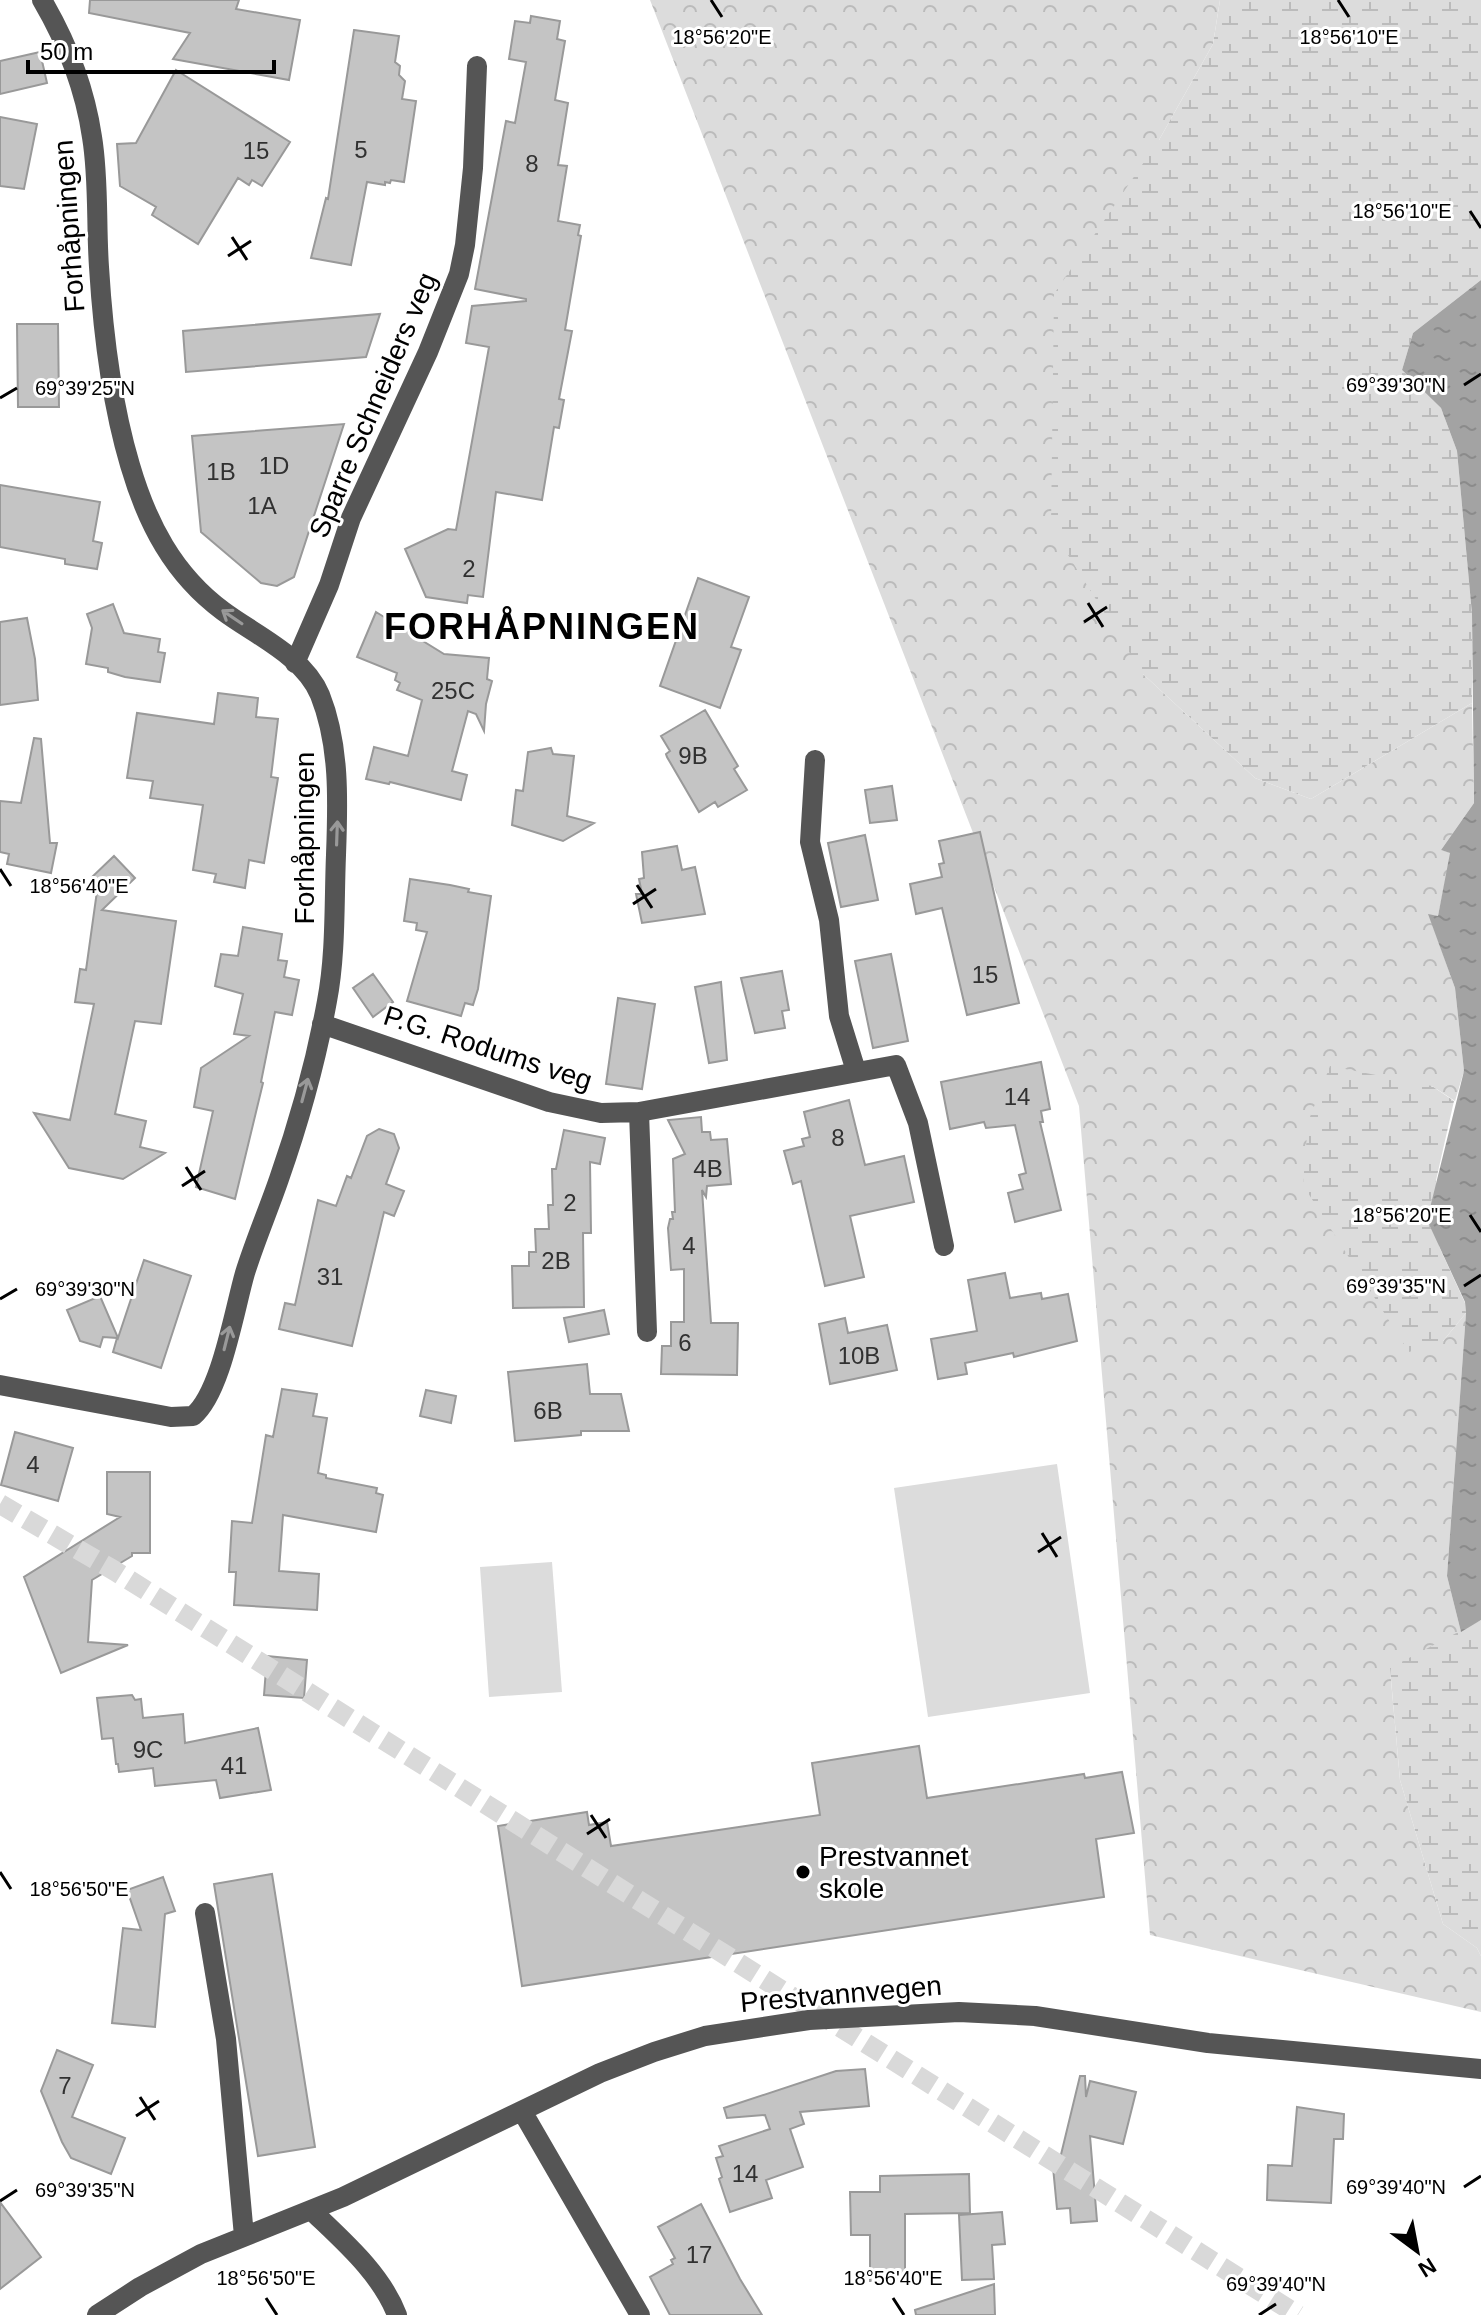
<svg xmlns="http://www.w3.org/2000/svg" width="1481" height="2315" viewBox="0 0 1481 2315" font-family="Helvetica,sans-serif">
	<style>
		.forest { fill: url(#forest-crowns) }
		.wetland { fill: url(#wetland-marsh) }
		.garden { fill: #dcdcdc }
		.water { fill: url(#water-ripples) }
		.building { fill: #c4c4c4; stroke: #999; stroke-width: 2 }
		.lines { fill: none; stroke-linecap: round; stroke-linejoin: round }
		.major-tunnel { stroke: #d9d9d9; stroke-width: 20; stroke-dasharray: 20 10; stroke-linecap: butt }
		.minor { stroke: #555; stroke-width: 20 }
		.oneway { stroke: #999 }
		.ticks { fill: none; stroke: #000; stroke-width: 3 }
		.poi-dot { fill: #000; stroke: #fff; stroke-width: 3 }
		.labels { text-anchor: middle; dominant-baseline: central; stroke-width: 6; stroke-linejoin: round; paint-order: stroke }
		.number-label { font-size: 24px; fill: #313131 }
		.street-label { font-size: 28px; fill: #000; stroke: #fff }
		.poi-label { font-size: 28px; fill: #000; stroke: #fff; text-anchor: start }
		.district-label { font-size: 36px; font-weight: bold; letter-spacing: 2px; fill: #000; stroke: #fff }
		.ticks-label { font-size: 20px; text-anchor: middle; fill: #000; stroke: #fff; stroke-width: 6; stroke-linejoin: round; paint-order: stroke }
	</style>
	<defs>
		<pattern id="forest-crowns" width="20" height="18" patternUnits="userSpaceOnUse" patternTransform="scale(2)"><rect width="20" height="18" fill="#dcdcdc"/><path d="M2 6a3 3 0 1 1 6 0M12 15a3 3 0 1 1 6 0" fill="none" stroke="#bbb"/></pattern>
		<pattern id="wetland-marsh" width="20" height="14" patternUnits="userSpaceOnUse" patternTransform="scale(2)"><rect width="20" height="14" fill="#dcdcdc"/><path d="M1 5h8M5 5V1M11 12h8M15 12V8" fill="none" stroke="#bbb"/></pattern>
		<pattern id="water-ripples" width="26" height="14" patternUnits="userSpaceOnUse" patternTransform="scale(2)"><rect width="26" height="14" fill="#a3a3a3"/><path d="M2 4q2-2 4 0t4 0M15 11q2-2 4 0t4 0" fill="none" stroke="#8b8b8b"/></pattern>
	</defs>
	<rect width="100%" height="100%" fill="#fff"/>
	<!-- forest -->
	<path class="forest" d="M650,0H1220L1213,44L1159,140L1143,674L1255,778L1311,799L1472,703L1474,803L1441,850L1451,853L1438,916L1429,915L1455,988L1464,1071L1455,1101L1432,1086L1443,1341L1466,1313L1447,1576L1461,1632L1390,1669L1400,1780L1443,1924L1477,1948L1481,1956V2012L1150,1935L1079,1106Z"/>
	<!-- wetland -->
	<path class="wetland" d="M1220,0H1481V280L1413,333L1402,370L1441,408L1457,451L1472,614V703L1311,799L1255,778L1143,674L1051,528L1054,294L1159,140L1213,44Z
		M1330,1066L1432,1086L1454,1101L1427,1220L1465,1303L1466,1313L1443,1341L1409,1352L1303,1185L1308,1122Z
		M1481,1620V1956L1477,1948L1443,1924L1400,1780L1390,1668Z"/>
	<!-- garden -->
	<path class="garden" d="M1057,1464L1090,1693L928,1717L894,1488Z
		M552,1562L562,1692L489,1697L480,1567Z"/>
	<!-- water -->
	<path class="water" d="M1481,280V1620L1461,1632L1447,1576L1466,1313L1465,1302L1427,1220L1464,1071L1455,988L1428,914L1438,916L1450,853L1441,850L1474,803L1472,614L1457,451L1441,408L1402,370L1413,333Z"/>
	<!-- building -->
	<path class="building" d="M90,0H239L236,9L300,20L289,80L173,59L190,33L89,13Z
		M531,16L560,21L557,39L565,41L555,100L568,103L558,165L567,166L558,221L580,225L578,235L581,236L565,330L572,331L559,399L564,400L559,428L554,427L542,500L496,492L483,597L468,595L467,603L426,597L405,549L448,529L456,530L489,347L466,343L472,306L526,301V299L475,289L506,121L515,123L526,62L509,59L515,21L530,23Z
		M354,30L399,36L395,62L400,66L399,75L405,81L402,99L416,101L404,182L391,180L390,183L385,182V185L367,182L351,265L311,258L326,198L328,199Z
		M40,52L47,83L0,94V61Z
		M176,70L290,142L262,186L252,180L249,185L238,178L198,244L152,215L156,207L120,186L117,144L136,143Z
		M0,117L37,124L24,189L0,186Z
		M380,314L366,357L186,372L183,331Z
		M17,324H58L59,407H18Z
		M344,424L294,577L277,586L261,583L201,532L192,436Z
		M0,485L100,502L93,541L102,543L97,569L65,564V559L0,547Z
		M698,578L749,597L731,647L741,650L720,708L660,686Z
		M113,604L124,633L160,639L158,652L165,653L160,682L125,677L108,672V668L86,664L92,628L87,614Z
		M376,612L444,654L489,658L487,679L492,681L486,704L484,731L476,714L468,711L452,771L467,775L461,800L390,782L389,784L366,779L374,747L408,756L422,700L397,690L400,683L395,680L397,673L357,657Z
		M27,618L35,659L38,700L0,705V622Z
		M218,693L258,698L256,717L278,719L271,777L278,778L264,863L249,860L245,888L214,882L216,874L193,870L203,805L150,798L153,781L127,778L137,713L214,724Z
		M705,710L738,766L734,769L747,790L718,807L715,802L699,812L667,757L666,754L670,751L661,736Z
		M34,738L41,739L50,843H57L51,873L7,864L9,854L0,852V801L21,803Z
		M551,748L553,754L574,756L567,816L594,823L563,841L512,825L516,790L523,791L528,752Z
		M892,786L897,820L870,823L865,790Z
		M980,832L1019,1003L967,1015L942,908L916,914L910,884L942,877L939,864L944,863L939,841Z
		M865,835L878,900L841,907L828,843Z
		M677,846L682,870L695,867L705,914L642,923L636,894H642L639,879L644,878L642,852Z
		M114,856L135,878L102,910L176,921L161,1024L135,1021L115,1114L146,1121L140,1147L165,1153L123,1179L69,1168L34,1113L70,1120L94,1004L75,1002L80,969L86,970L98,884L92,877Z
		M410,879L450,885L469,889L468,892L491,896L478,989L473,1005L465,1003L461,1016L407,1001L427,932L416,930L417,923L404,921Z
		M243,927L282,934L278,960L287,961L284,977L299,980L292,1015L275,1012L261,1082L263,1083L235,1199L196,1187L213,1111L194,1107L201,1068L249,1036L234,1034L243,994L215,986L221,954L238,956Z
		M891,954L908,1041L873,1048L855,961Z
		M782,971L789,1010L782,1011L785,1028L755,1033L741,978Z
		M373,974L393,1002L373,1017L353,988Z
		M721,982L727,1060L709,1063L695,987Z
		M618,998L655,1004L642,1089L606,1084Z
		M1041,1062L1050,1109L1041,1111L1043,1122H1040L1061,1210L1015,1222L1008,1193L1023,1189L1019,1175L1026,1173L1015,1125L986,1128L984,1122L950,1129L941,1082Z
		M849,1100L865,1165L904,1156L914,1202L850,1216L864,1277L825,1286L801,1181L793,1184L784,1151L804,1146L802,1139L810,1137L804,1112Z
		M701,1117L702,1132H710L711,1140L727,1139L731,1184L707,1186L706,1197L702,1190L711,1323H738L737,1375L661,1374L662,1346H671V1322H684V1269L671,1270L668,1228L670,1219H673L672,1212H675L673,1159L685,1154L668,1120Z
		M379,1129L394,1134L399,1148L386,1184L404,1191L394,1216L384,1212L352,1346L279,1329L285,1303L295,1305L318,1200L336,1206L347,1176L351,1178L367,1136Z
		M564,1130L605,1138L600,1164L590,1162L591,1233H583L584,1307L513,1308L512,1266H529V1252H536L535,1229H549L548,1205H553L552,1169H556Z
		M144,1260L191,1276L161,1368L113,1352L117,1338L103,1337L100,1347L80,1341L67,1310L100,1296L118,1338Z
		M1005,1273L1010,1298L1041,1293L1042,1299L1068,1294L1077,1341L1014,1357L1013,1353L965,1363L967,1374L938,1379L931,1339L977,1331L968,1280Z
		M604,1310L609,1334L569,1342L564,1318Z
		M845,1318L848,1333L887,1325L897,1370L830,1384L819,1324Z
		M587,1364L590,1394H621L629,1431H581V1435L515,1441L508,1372Z
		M282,1389L317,1394L313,1416L327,1418L318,1473L326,1475V1478L377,1488L376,1493L383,1495L376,1532L283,1515L279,1571L319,1574L317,1610L234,1605L236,1572H229L232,1521L252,1523L266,1435L273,1437Z
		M426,1390L456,1396L451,1423L420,1416Z
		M15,1432L73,1448L58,1501L1,1485Z
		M107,1472H150V1553H132V1556L92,1580L88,1642L128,1645L61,1673L24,1577L120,1517L107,1514Z
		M267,1656L307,1660L304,1698L264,1695Z
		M132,1695L135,1700L141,1699L143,1718L183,1714L185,1743L258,1728L271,1790L220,1798L216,1780L155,1786L153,1768L119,1772L118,1764H116L113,1738L102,1739L97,1698Z
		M919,1746L927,1798L1084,1774L1085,1778L1122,1772L1134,1833L1096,1839L1104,1897L522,1986L498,1826L587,1812L589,1825L607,1822L611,1846L820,1815L812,1763Z
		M272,1874L315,2147L258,2156L214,1884Z
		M163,1877L175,1911L165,1914L155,2027L112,2023L123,1928L141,1930L127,1890Z
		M57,2050L93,2065L72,2117L125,2138L111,2174L71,2158L62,2142L41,2091Z
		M865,2069L869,2106L800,2112L804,2124L790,2129L803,2167L766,2180L772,2198L730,2212L719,2179L722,2177L716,2158L723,2156L719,2146L770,2129L765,2115L727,2118L724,2108L836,2071Z
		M1080,2076H1085L1086,2097L1090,2081L1136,2092L1123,2144L1090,2136L1097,2221L1071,2223L1070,2208L1057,2209L1053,2167H1058Z
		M1297,2107L1344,2114L1343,2139H1334L1331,2203L1267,2200L1268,2165L1292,2166Z
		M969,2174L970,2213L905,2214V2280L870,2281V2235H851L850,2192H880V2176Z
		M0,2202L41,2257L0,2289Z
		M701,2204L740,2279L762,2315H670L650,2277L673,2264L671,2260L675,2258L658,2227Z
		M1002,2212L1005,2244L992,2245L994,2279L962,2280L959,2215Z
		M994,2284L995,2315H916L915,2310Z"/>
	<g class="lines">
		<!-- major-tunnel -->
		<path class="major-tunnel" d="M0,1504L115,1571L1298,2315"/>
		<!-- minor -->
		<path class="minor" d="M295,663L329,585L351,518L428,352L459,274L465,245L473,168L477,66
			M815,760L810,842L829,920L839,1016L856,1071
			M322,1024L549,1102L601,1113L639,1112L896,1065L918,1123L944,1246
			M639,1112L647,1332
			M0,1385L171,1417L193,1416C221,1393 234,1311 245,1273C255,1241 268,1211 279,1179C299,1122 316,1061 327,1001C336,954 334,903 336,855C338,802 340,745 320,695C304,656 255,635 223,611C173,574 147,523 130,465C111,401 103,333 99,267C96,224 99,179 92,137C85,89 66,41 42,0
			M205,1913L226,2039L244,2236
			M522,2111L640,2315
			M311,2210C342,2240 381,2273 397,2315
			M97,2315L140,2287L201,2254L343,2197L600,2073L654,2052L705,2036L809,2020L959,2012L1035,2016L1208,2043L1481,2069"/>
	</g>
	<!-- one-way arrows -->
	<defs><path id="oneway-shaft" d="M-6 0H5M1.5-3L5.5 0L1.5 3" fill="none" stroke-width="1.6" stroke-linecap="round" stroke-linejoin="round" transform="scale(2)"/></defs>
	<g class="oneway">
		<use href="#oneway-shaft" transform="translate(232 617) rotate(-146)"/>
		<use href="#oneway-shaft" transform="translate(337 833) rotate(-88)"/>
		<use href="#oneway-shaft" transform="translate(305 1090) rotate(-75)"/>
		<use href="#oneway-shaft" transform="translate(227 1338) rotate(-76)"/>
	</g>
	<!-- ticks -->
	<path class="ticks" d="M711,0L722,17M1338,0L1349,17M1470,211L1481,228M232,237L247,260M228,256L251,241M1464,385L1481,374M0,398L17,388M1088,603L1103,627M1084,622L1107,607M0,869L11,886M637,885L652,908M633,904L656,889M186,1167L201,1190M182,1186L205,1171M1470,1215L1481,1232M1464,1286L1481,1275M0,1299L17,1289M1042,1533L1057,1557M1038,1552L1061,1537M591,1815L606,1838M587,1834L610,1819M0,1872L11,1889M140,2097L155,2120M136,2116L159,2101M1464,2187L1481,2176M0,2201L17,2190M266,2298L277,2315M893,2298L904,2315M1259,2315L1276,2304"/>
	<!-- markers -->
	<circle class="poi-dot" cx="803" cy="1872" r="8"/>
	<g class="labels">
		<!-- number labels -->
		<g class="number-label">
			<text x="361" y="149">5</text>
			<text x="256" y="150">15</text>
			<text x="532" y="163">8</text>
			<text x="274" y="465">1D</text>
			<text x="221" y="471">1B</text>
			<text x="262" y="505">1A</text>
			<text x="469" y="568">2</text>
			<text x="453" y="690">25C</text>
			<text x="693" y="755">9B</text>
			<text x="985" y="974">15</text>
			<text x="1017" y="1096">14</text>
			<text x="838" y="1137">8</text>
			<text x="708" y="1168">4B</text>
			<text x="570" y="1202">2</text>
			<text x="689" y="1245">4</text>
			<text x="556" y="1260">2B</text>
			<text x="330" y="1276">31</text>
			<text x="685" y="1342">6</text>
			<text x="859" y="1355">10B</text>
			<text x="548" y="1410">6B</text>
			<text x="33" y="1464">4</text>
			<text x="148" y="1749">9C</text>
			<text x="234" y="1765">41</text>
			<text x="65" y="2085">7</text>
			<text x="745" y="2173">14</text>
			<text x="699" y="2254">17</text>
		</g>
		<!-- street labels -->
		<g class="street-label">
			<text transform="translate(69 226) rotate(-94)">Forhåpningen</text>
			<text transform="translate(373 405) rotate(-67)">Sparre Schneiders veg</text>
			<text transform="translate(304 838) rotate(-90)">Forhåpningen</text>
			<text transform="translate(488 1048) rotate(18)">P.G. Rodums veg</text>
			<text transform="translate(841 1994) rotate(-5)">Prestvannvegen</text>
		</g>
		<!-- poi labels -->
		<g class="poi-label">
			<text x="819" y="1856">Prestvannet<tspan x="819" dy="32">skole</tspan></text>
		</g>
		<!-- district labels -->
		<g class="district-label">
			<text x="542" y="626">FORHÅPNINGEN</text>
		</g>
	</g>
	<g class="ticks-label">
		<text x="722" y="44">18°56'20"E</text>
		<text x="1349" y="44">18°56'10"E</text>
		<text x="1402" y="218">18°56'10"E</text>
		<text x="1396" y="392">69°39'30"N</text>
		<text x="85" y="395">69°39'25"N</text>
		<text x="79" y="893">18°56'40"E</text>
		<text x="1402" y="1222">18°56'20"E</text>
		<text x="1396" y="1293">69°39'35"N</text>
		<text x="85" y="1296">69°39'30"N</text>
		<text x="79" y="1896">18°56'50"E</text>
		<text x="1396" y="2194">69°39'40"N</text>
		<text x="85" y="2197">69°39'35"N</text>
		<text x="266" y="2285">18°56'50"E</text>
		<text x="893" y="2285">18°56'40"E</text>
		<text x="1276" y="2291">69°39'40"N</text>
	</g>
	<!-- north arrow -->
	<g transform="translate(1417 2251) rotate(148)" stroke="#ffffff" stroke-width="6" paint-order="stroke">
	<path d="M0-6L14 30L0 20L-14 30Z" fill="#000000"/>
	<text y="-12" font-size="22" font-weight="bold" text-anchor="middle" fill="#000000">N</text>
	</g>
	<!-- scale -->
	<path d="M28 60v12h246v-12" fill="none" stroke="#000000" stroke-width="4"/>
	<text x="40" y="60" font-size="24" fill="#000000" stroke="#ffffff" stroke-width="6" paint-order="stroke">50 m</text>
</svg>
